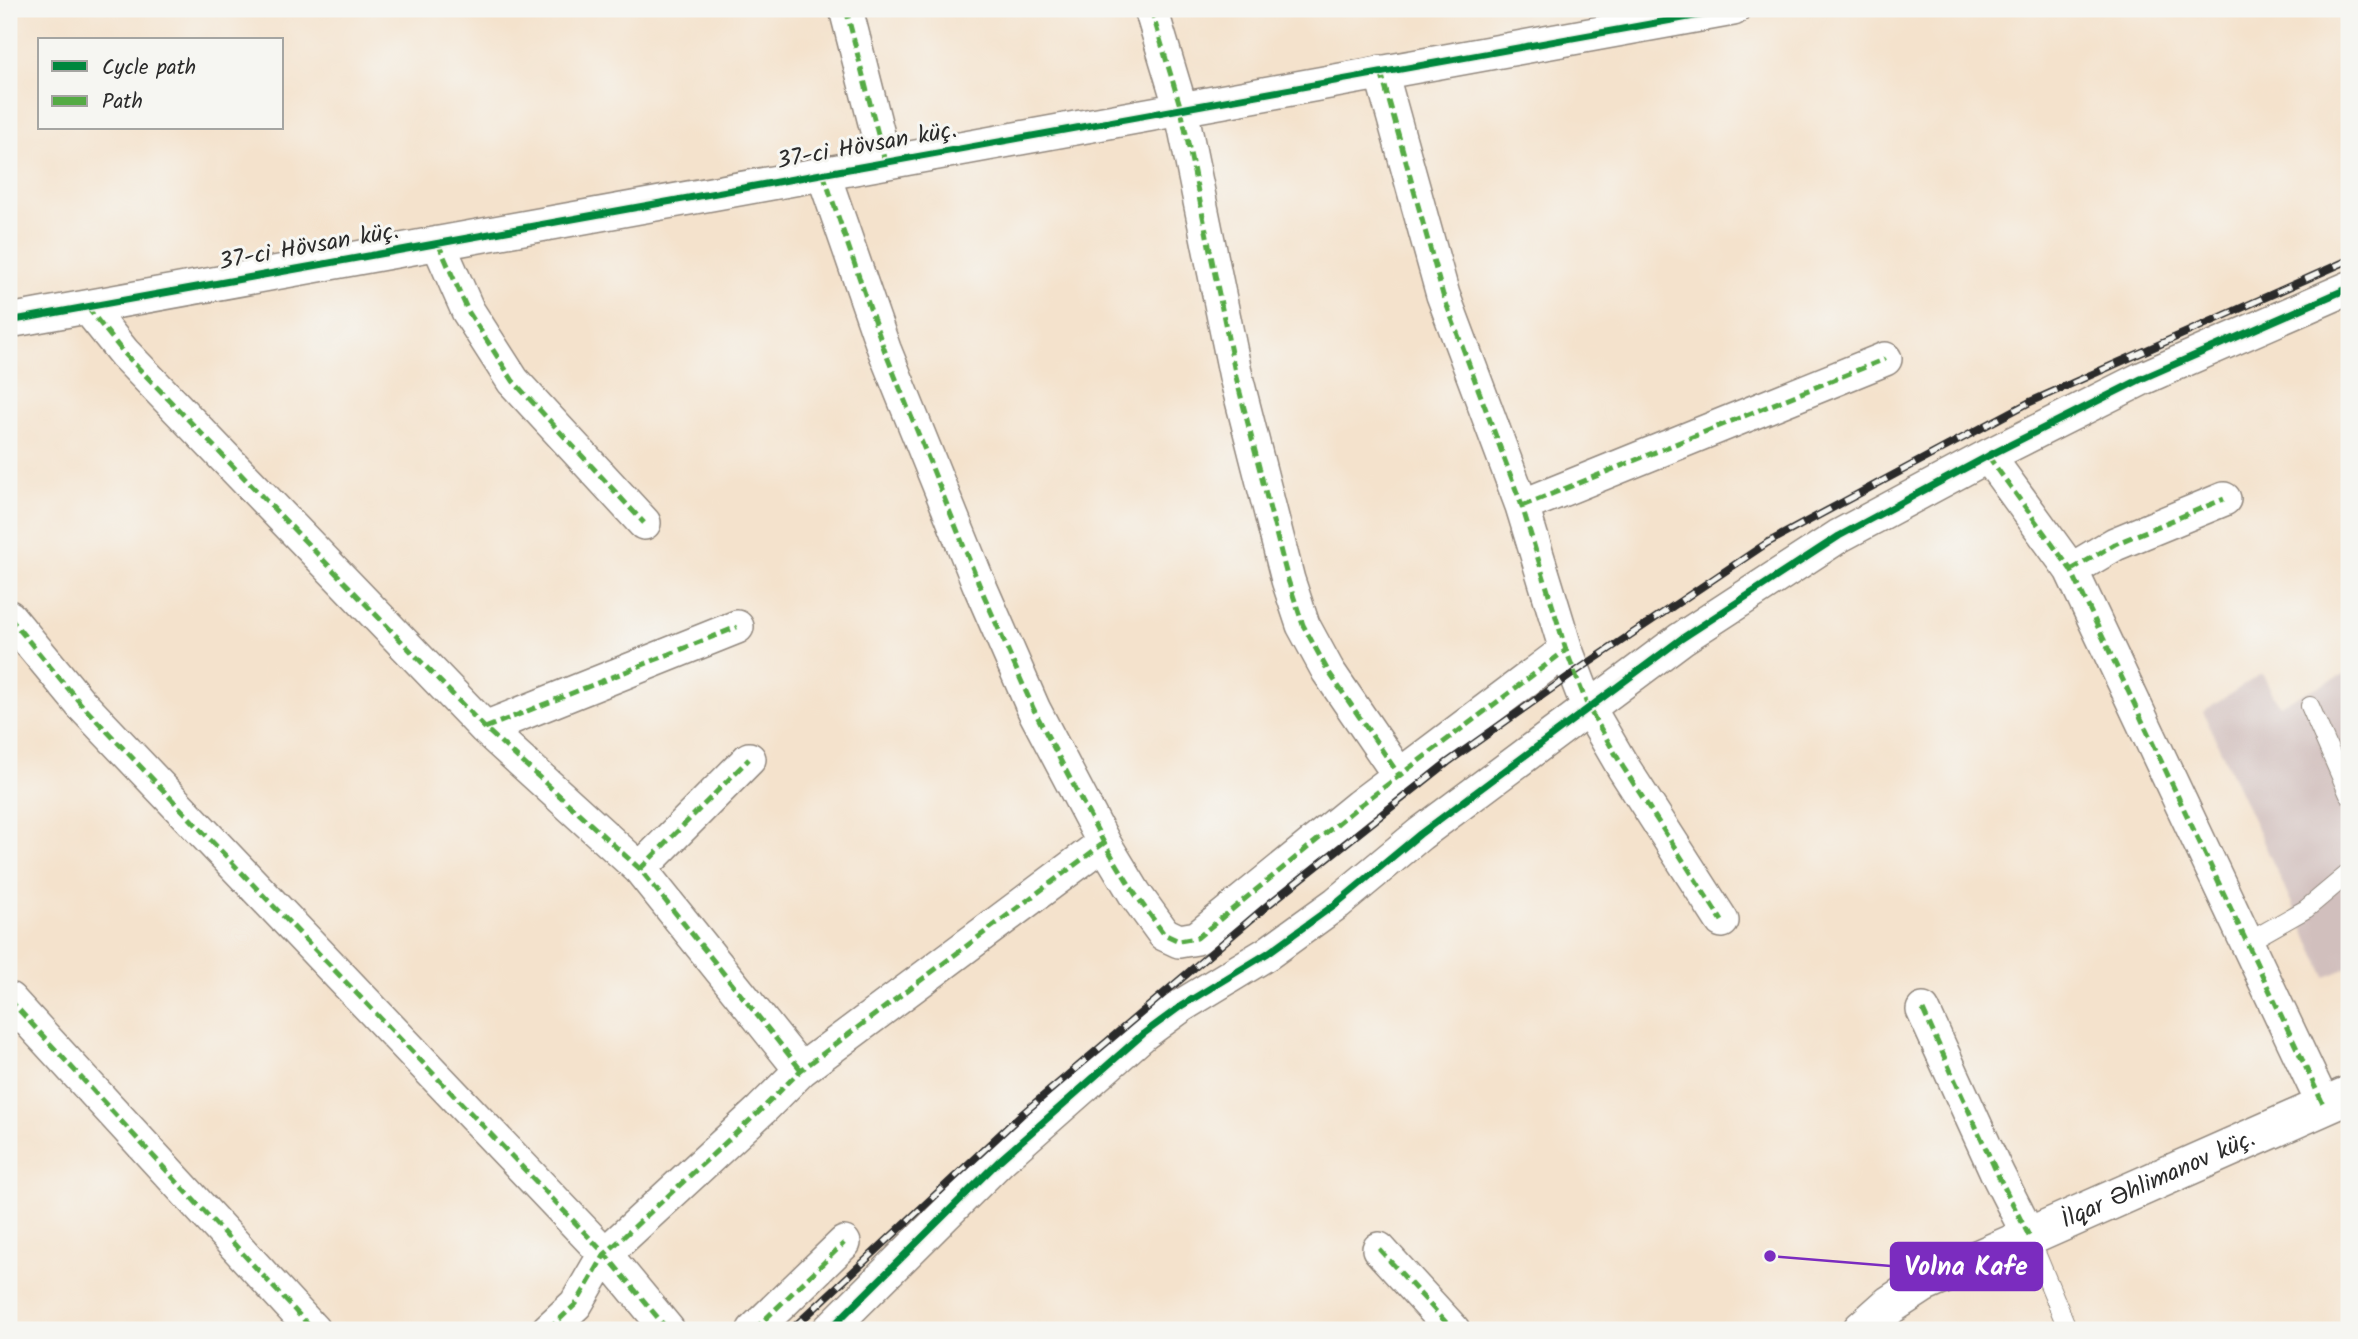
<svg xmlns="http://www.w3.org/2000/svg" width="2358" height="1339" viewBox="0 0 2358 1339" font-family="Kalam,sans-serif">
	<style>
		.industrial { fill: #d1bfbd }
		.lines { fill: none; stroke-linecap: round; stroke-linejoin: round }
		.service-casing { stroke: #90867c; stroke-width: 20 }
		.minor-casing { stroke: #90867c; stroke-width: 36 }
		.tertiary-casing { stroke: #90867c; stroke-width: 41 }
		.service { stroke: #fff; stroke-width: 18 }
		.minor { stroke: #fff; stroke-width: 33 }
		.tertiary { stroke: #fff; stroke-width: 38 }
		.rail-casing { stroke: #2b2b2b; stroke-width: 8 }
		.rail { stroke: #f6f6f2; stroke-width: 5; stroke-dasharray: 16; stroke-linecap: butt }
		.quiet { stroke: #54ab44; stroke-width: 5; stroke-dasharray: 10 5; stroke-linecap: butt }
		.cycleway-casing { stroke: #f6f6f2; stroke-width: 11 }
		.cycleway { stroke: #00873e; stroke-width: 7 }
		.labels { text-anchor: middle; dominant-baseline: central; stroke-width: 6; stroke-linejoin: round; paint-order: stroke }
		.street-label { font-size: 24px; fill: #2b2b2b; stroke: #f6f6f2 }
		.leader { fill: none; stroke: #7b2cbf; stroke-width: 2.5 }
		.callout-dot { fill: #7b2cbf; stroke: #f6f6f2; stroke-width: 2.5 }
		.callout { fill: #7b2cbf; stroke: #7b2cbf; stroke-width: 2.5 }
		.callout-label { font-size: 26px; text-anchor: middle; font-weight: bold; fill: #fff }
	</style>
	<rect width="100%" height="100%" fill="#f6f6f2"/>
	<filter id="ink" filterUnits="userSpaceOnUse"><feTurbulence type="fractalNoise" baseFrequency=".0143" numOctaves="2"/><feDisplacementMap in="SourceGraphic" scale="14" xChannelSelector="R" yChannelSelector="G"/><feConvolveMatrix kernelMatrix="1 2 1 2 8 2 1 2 1" color-interpolation-filters="sRGB"/></filter>
	<filter id="wash" filterUnits="userSpaceOnUse"><feTurbulence type="fractalNoise" baseFrequency=".00686" numOctaves="4" result="noise"/><feDisplacementMap in="SourceGraphic" scale="28" xChannelSelector="R" yChannelSelector="G"/><feGaussianBlur stdDeviation="1.57" result="paint"/><feColorMatrix in="noise" values="0 0 0 0 0 0 0 0 0 0 0 0 0 0 0 0 0 1.4 0 .05"/><feComposite in="paint" operator="in"/></filter>
	<g filter="url(#wash)">
		<rect width="100%" height="100%" fill="#f4e2cc"/>
		<!-- industrial -->
		<path class="industrial" d="M2349,672V967L2326,977L2203,712L2262,673L2279,705Z"/>
	</g>
	<g filter="url(#ink)">
		<g class="lines">
			<defs>
				<path id="service" d="M2310,706L2349,795
					M2246,943L2306,909L2349,873
					M2029,1236L2068,1330"/>
				<path id="minor" d="M846,9L885,162
					M1151,9L1181,109L1236,377L1288,580L1303,625L1328,671L1399,775
					M1381,72L1443,295L1522,506L1566,650L1588,707L1623,767L1722,921
					M823,173L884,349L979,584L1034,710L1104,843L1135,894L1164,934L1179,941L1197,938L1359,806L1566,650
					M438,243L468,311L513,381L644,523
					M87,307L124,353L485,728L640,869L801,1070
					M9,321L1733,9
					M1988,456L2071,570L2324,1106
					M1522,506L1885,359
					M2071,570L2115,544L2224,499
					M9,617L81,704L605,1254L668,1330
					M485,728L737,627
					M640,869L749,759
					M9,999L313,1330
					M1923,1010L1997,1173L2029,1236
					M1379,1249L1453,1330
					M548,1330L576,1304L605,1254L761,1110L801,1070L1104,843
					M754,1330L844,1243
					M829,1330L1000,1160L1143,1034L1181,1006L1268,953L1337,903L1420,834L1681,639L1839,536L1988,456L2141,379L2349,288"/>
				<g id="tertiary">
					<path id="s1" d="M1862,1330L1890,1305L1922,1284L2349,1095"/>
				</g>
			</defs>
			<!-- service casing -->
			<use href="#service" class="service-casing"/>
			<!-- minor casing -->
			<use href="#minor" class="minor-casing"/>
			<!-- tertiary casing -->
			<use href="#tertiary" class="tertiary-casing"/>
			<!-- service -->
			<use href="#service" class="service"/>
			<!-- minor -->
			<use href="#minor" class="minor"/>
			<!-- tertiary -->
			<use href="#tertiary" class="tertiary"/>
			<defs>
				<path id="rail" d="M791,1330L1021,1115L1269,904L1448,762L1575,672L1767,543L1912,465L2030,402L2349,260"/>
			</defs>
			<!-- rail casing -->
			<use href="#rail" class="rail-casing"/>
			<!-- rail -->
			<use href="#rail" class="rail"/>
			<!-- quiet -->
			<path class="quiet" d="M846,9L885,162
				M1151,9L1181,109L1236,377L1288,580L1303,625L1328,671L1399,775
				M1381,72L1443,295L1522,506L1566,650L1588,707L1623,767L1722,921
				M823,173L884,349L979,584L1034,710L1104,843L1135,894L1164,934L1179,941L1197,938L1359,806L1566,650
				M438,243L468,311L513,381L644,523
				M87,307L124,353L485,728L640,869L801,1070
				M1988,456L2071,570L2324,1106
				M1522,506L1885,359
				M2071,570L2115,544L2224,499
				M9,617L81,704L605,1254L668,1330
				M485,728L737,627
				M640,869L749,759
				M9,999L313,1330
				M1923,1010L1997,1173L2029,1236
				M1379,1249L1453,1330
				M548,1330L576,1304L605,1254L761,1110L801,1070L1104,843
				M754,1330L844,1243"/>
			<defs>
				<path id="cycleway" d="M9,321L1733,9
					M829,1330L1000,1160L1143,1034L1181,1006L1268,953L1337,903L1420,834L1681,639L1839,536L1988,456L2141,379L2349,288"/>
			</defs>
			<!-- cycleway casing -->
			<use href="#cycleway" class="cycleway-casing"/>
			<!-- cycleway -->
			<use href="#cycleway" class="cycleway"/>
		</g>
	</g>
	<g class="labels">
		<!-- street labels -->
		<g class="street-label">
			<text transform="translate(867 146) rotate(-10)">37-ci Hövsan küç.</text>
			<text transform="translate(309 247) rotate(-10)">37-ci Hövsan küç.</text>
			<text stroke="none"><textPath href="#s1" startOffset="334">İlqar Əhlimanov küç.</textPath></text>
		</g>
	</g>
	<!-- callouts -->
	<path class="leader" d="M1770 1256L1891 1266"/>
	<circle class="callout-dot" cx="1770" cy="1256" r="7"/>
	<rect class="callout" x="1891" y="1243" width="151" height="47" rx="7"/>
	<g class="callout-label">
		<text x="1966" y="1275">Volna Kafe</text>
	</g>
	<!-- margin -->
	<rect width="2358" height="1339" fill="none" stroke="#f6f6f2" stroke-width="35"/>
	<!-- legend -->
	<rect x="38" y="38" width="245" height="91" fill="#f6f6f2" stroke="#a5a5a2" stroke-width="2"/>
	<rect x="52" y="61" width="35" height="10" fill="#00873e" stroke="#a5a5a2" stroke-width="2"/>
	<text x="102" y="74" font-size="21" fill="#2b2b2b">Cycle path</text>
	<rect x="52" y="96" width="35" height="10" fill="#54ab44" stroke="#a5a5a2" stroke-width="2"/>
	<text x="102" y="108" font-size="21" fill="#2b2b2b">Path</text>
</svg>
